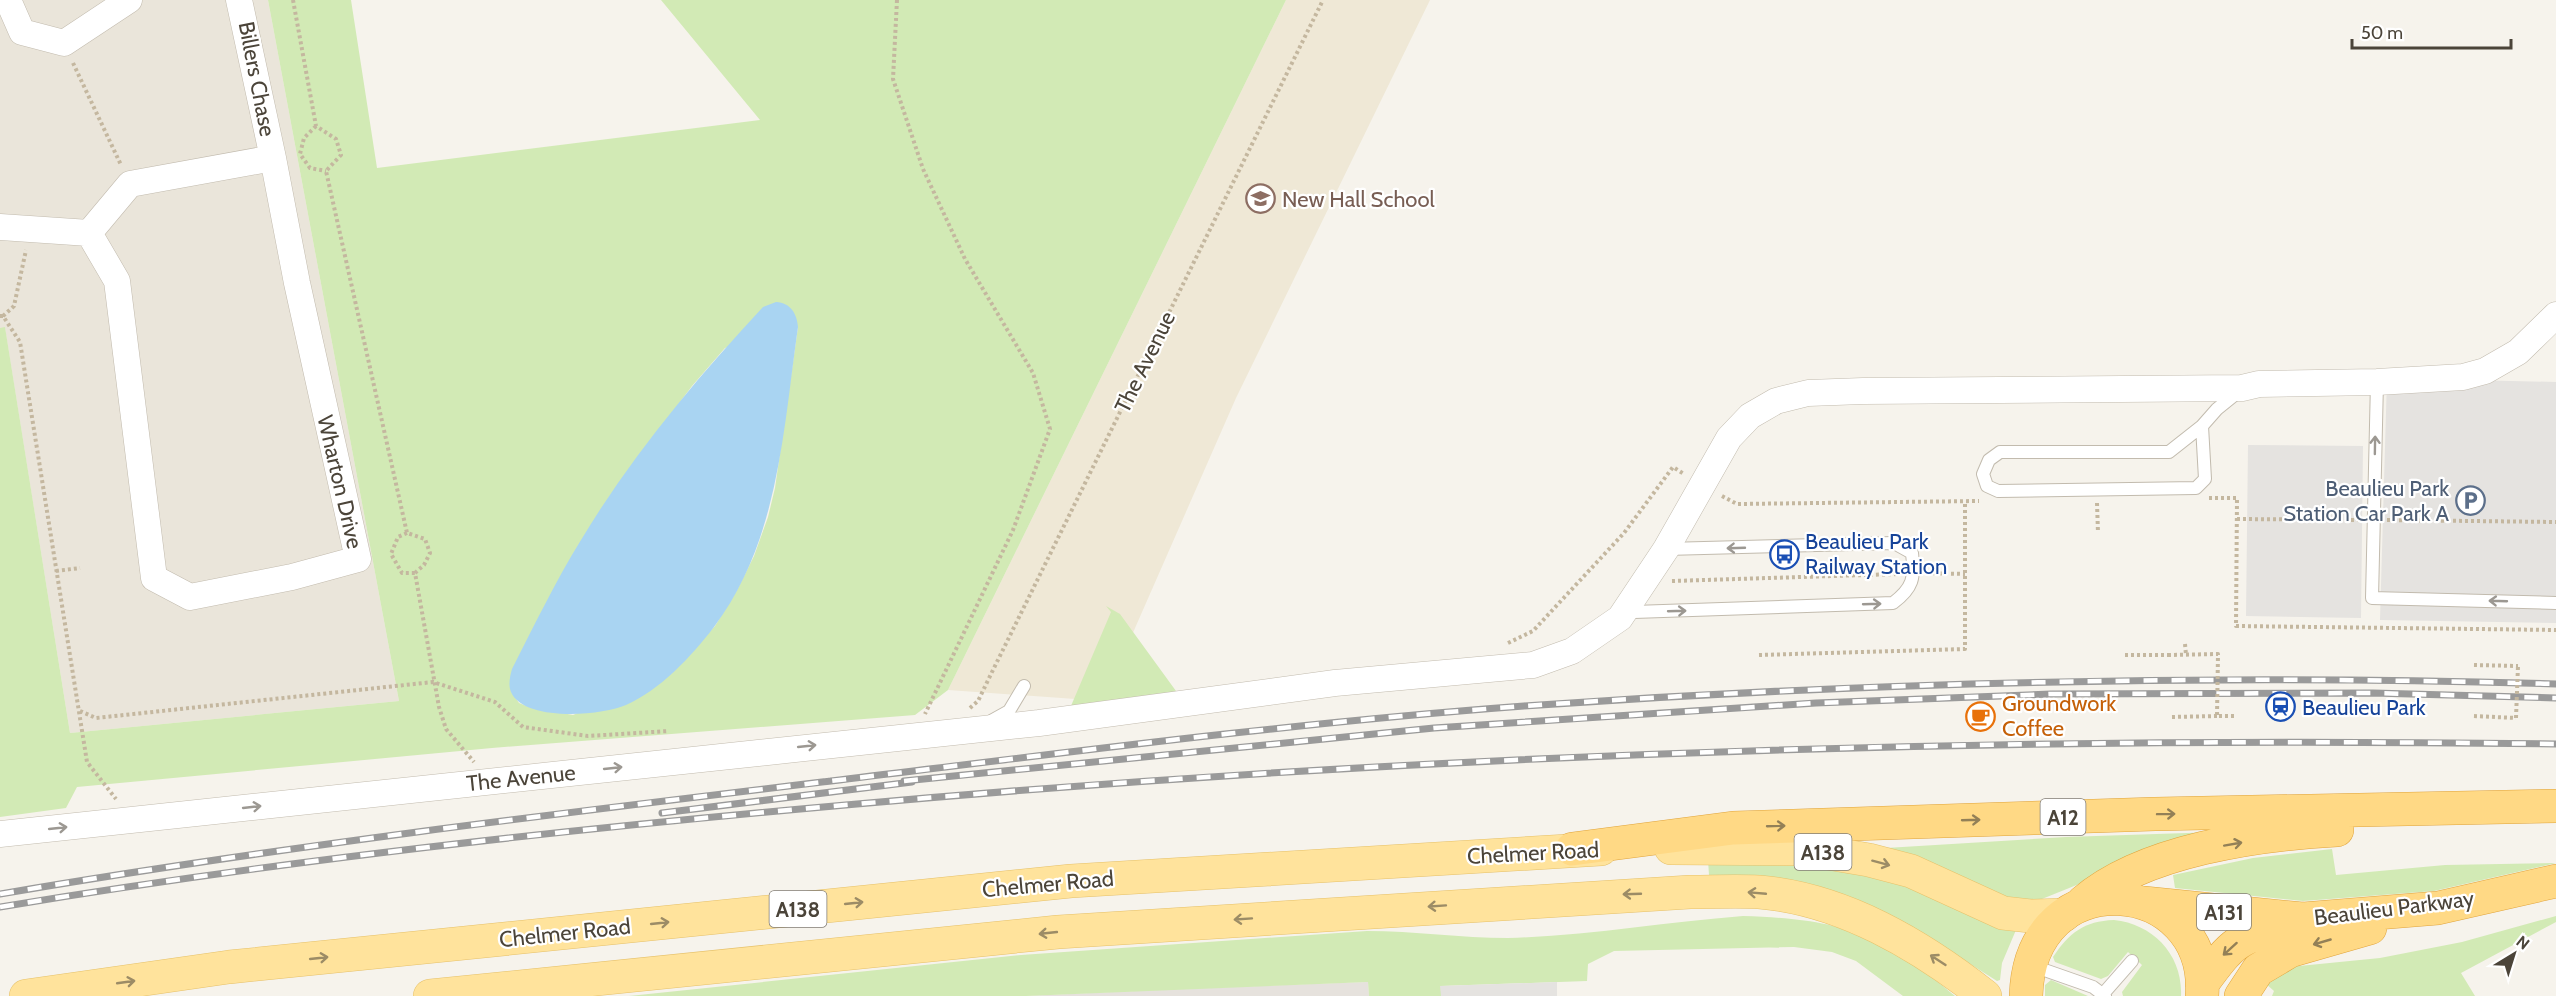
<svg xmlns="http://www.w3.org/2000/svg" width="2556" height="996" viewBox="0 0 2556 996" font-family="Cabin,sans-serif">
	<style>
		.residential { fill: #eae5da }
		.industrial { fill: #e6e2dd }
		.education { fill: #efe8d6 }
		.green { fill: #d2eab5; fill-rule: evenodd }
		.parking { fill: #e5e3e0 }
		.water { fill: #a9d4f2 }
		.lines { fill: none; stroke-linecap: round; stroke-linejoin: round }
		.service-casing { stroke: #c2bbae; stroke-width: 14 }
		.minor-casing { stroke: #c2bbae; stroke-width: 27 }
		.primary-casing { stroke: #e6c16a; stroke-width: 34 }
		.trunk-casing { stroke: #e0a43c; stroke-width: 34 }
		.path { stroke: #c4b79f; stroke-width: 4; stroke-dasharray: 3 3; stroke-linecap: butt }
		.service { stroke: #fff; stroke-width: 12 }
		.minor { stroke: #fff; stroke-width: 26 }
		.primary { stroke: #ffe39c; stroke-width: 33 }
		.trunk { stroke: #ffd985; stroke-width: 33 }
		.rail-casing { stroke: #9a9a9a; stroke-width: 7 }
		.rail { stroke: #fff; stroke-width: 4.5; stroke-dasharray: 14; stroke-linecap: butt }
		.path-bridge { stroke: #c4b79f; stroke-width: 4; stroke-dasharray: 3 3; stroke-linecap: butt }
		.oneway { stroke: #9c9892 }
		.oneway2 { stroke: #938057 }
		.oneway3 { stroke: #9c8c66 }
		.labels { text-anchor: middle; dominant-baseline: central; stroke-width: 4.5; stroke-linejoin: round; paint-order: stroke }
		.shield { fill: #fff; stroke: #817c74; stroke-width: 1.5 }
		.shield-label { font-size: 21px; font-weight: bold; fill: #4b4439 }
		.street-label { font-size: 22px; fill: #4b4439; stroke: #fff }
		.education-label { font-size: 22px; fill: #785e54; stroke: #fff; text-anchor: start }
		.service-label { font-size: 22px; fill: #4e5e75; stroke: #fff; text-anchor: end }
		.transit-label { font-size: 22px; fill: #164399; stroke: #fff; text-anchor: start }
		.food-label { font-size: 22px; fill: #c56008; stroke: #fff; text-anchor: start }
	</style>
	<rect width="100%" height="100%" fill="#f6f3ec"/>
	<!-- residential -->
	<path class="residential" d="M0,0H268L399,701L70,733L5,328H0Z"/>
	<!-- industrial -->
	<path class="industrial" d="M1368,982L1369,996H1026L1178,989Z"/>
	<!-- education -->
	<path class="education" d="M1286,0H1430L1236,398L1103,701L948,690Z"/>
	<!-- green -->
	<path class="green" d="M268,0H351L377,168L760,120L661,0H1286L948,690L915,715L492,748L77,787L66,808L0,817V328L5,327L70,733L399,701ZM798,327L775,488L768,517L754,556L737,590L715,626L672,673L573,715L529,707L519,703L511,691L609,497L692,386L725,348Z
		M1106,606L1120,614L1192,713L1062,727L1111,612Z
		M2247,831L2151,855L2032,903H2018L1886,848L2066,837Z
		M2332,849L2336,875L2445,865L2556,863L2434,891L2303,901L2175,888L2173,875L2253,858Z
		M1708,860H1771L1878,875L2016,930L2002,963L2000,980L1997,981L1926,936L1759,880L1709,875Z
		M1743,916C1841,919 1880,933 1955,996H1903L1856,961L1832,952L1794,947L1614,951L1588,964L1587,981L1441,986V996H1369L1368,982L1026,996H629L1021,955L1367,931C1414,931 1461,938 1508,938C1587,936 1665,922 1743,916Z
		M2556,916V922L2461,973L2475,996H2272L2274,991L2265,983L2289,967L2380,958L2462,942Z
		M2114,920C2153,924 2183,955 2181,996H2123L2122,992L2142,965L2128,952L2108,976L2101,979L2055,962L2053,957C2069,933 2084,921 2114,920Z
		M2051,980L2088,996H2045V985Z"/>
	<!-- parking -->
	<path class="parking" d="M2387,378L2556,382V623L2380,620Z
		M2248,445L2363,446L2361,618L2246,616Z
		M1557,982V996H1441L1440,986Z"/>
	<!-- water -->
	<path class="water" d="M776,302C791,303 797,314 798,327C783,431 779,540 714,627C691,657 660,690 626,705C601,716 524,722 511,692C508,685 510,676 512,669C534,626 555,582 581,540C632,455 696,379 763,307Z"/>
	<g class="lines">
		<defs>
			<path id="service" d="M2377,382L2372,598L2556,603
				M2202,426L2205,479L2196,488L1998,491L1987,486L1983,474L1989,460L2000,452H2169Z
				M2202,426L2217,409L2238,392
				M1624,617L1634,612L1893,603C1913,588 1915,578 1912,553L1894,543L1666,549
				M991,721L1009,711L1024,686
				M2033,966L2093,987L2105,996
				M2103,994L2132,961"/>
			<path id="minor" d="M8,0L22,32L64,43L129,0
				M239,0L273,158
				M273,158L297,283L358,559L292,577L190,597L154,578L117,281L89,233L130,184Z
				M0,227L89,233
				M0,834L1039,723L1335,683L1533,665L1572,651L1620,618L1666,549L1729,438L1750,416L1776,401L1808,393L1863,391L2242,388L2259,384L2377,382L2463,377L2485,371L2518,352L2556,315"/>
			<path id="primary" d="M1671,848L1804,849L1869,860L1911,871L2003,913L2030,916L2064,915
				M26,996L229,967L1071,881L1601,849
				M430,996L1058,932L1690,892C1713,892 1736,891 1759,892C1843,899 1920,945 1985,996"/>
			<path id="trunk" d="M1572,849L1733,828L2155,814L2556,806
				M2083,902C2143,850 2259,834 2337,830
				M2144,903L2303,919L2438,908L2556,881
				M2202,984C2234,940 2237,939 2288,924
				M2026,996C2030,858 2211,875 2202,996
				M2241,996L2258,970L2290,951L2370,928"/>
		</defs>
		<!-- service casing -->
		<use href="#service" class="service-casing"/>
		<!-- minor casing -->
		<use href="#minor" class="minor-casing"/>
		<!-- primary casing -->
		<use href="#primary" class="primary-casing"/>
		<!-- trunk casing -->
		<use href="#trunk" class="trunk-casing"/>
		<!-- path -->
		<path class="path" d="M293,0L316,126L336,139L341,155L326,171L407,533L425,539L430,553L424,565L415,573L439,707L446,729L474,762
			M897,0L893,79L923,169L965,259L1033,373L1050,429L1013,530L925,714
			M73,63L121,165
			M316,126L304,138L300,154L310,168L326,171
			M0,316H3L20,342L87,762L116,799
			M3,316L14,306L26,250
			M1722,496L1737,504L1979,501
			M2209,498H2237L2236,626L2556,630
			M2097,503L2098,533
			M2237,519L2359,520
			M2387,520L2556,522
			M407,533L398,537L391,554L402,573H415
			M56,571L80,568
			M1927,573L1965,574
			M1672,581L1898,574
			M1508,643L1533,631L1624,533L1673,467L1684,474
			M2185,644L2186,655
			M1759,655L1965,649V502
			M2125,655H2168
			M2474,665L2518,666
			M970,708L978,701L992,672L1323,0
			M80,711L96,718L433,682L495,702L523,727L588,736L669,731
			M2474,716L2516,718
			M2172,717L2217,716"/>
		<!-- service -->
		<use href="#service" class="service"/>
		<!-- minor -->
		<use href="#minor" class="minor"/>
		<!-- primary -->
		<use href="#primary" class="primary"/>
		<!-- trunk -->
		<use href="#trunk" class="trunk"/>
		<defs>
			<path id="rail" d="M904,781L1434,728L1816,703L2051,694L2373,693L2556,698
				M662,813L912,782
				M0,894C276,847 554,814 831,781C1062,753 1292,723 1524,706C1868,682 2212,674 2556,684
				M0,907C284,860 570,829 857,804C1422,754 1989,736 2556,744"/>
		</defs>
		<!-- rail casing -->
		<use href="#rail" class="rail-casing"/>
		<!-- rail -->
		<use href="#rail" class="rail"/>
		<!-- path-bridge -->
		<path class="path-bridge" d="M2168,655L2218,654L2217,716H2234
			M2516,718L2518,666"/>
	</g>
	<!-- one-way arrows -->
	<defs><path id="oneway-shaft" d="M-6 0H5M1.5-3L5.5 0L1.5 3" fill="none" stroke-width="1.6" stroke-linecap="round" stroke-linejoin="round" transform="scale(1.5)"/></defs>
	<g class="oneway">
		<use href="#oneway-shaft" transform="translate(2375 445) rotate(-89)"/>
		<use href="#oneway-shaft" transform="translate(1736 548) rotate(178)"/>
		<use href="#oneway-shaft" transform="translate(2498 601) rotate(-178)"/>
		<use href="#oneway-shaft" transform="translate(1872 604) rotate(-2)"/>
		<use href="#oneway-shaft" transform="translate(1677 611) rotate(-2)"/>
		<use href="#oneway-shaft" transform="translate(807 746) rotate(-6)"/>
		<use href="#oneway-shaft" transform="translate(613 768) rotate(-6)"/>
		<use href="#oneway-shaft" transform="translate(252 807) rotate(-6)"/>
		<use href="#oneway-shaft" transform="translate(58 828) rotate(-6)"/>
	</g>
	<g class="oneway2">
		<use href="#oneway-shaft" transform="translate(2166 814) rotate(-1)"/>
		<use href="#oneway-shaft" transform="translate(1971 820) rotate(-2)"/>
		<use href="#oneway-shaft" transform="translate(1776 826) rotate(-2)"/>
		<use href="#oneway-shaft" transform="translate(2233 844) rotate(-10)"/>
		<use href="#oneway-shaft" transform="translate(2322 942) rotate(164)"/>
		<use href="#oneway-shaft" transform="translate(2230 949) rotate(138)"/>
	</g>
	<g class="oneway3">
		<use href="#oneway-shaft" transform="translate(1881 863) rotate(15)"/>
		<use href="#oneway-shaft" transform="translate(1757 893) rotate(-175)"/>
		<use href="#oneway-shaft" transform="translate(1632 894) rotate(178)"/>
		<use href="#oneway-shaft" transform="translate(854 903) rotate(-6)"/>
		<use href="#oneway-shaft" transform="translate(1437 906) rotate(176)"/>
		<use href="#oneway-shaft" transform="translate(1243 919) rotate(176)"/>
		<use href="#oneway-shaft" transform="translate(660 923) rotate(-6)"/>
		<use href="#oneway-shaft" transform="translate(1048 933) rotate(174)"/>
		<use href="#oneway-shaft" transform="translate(319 958) rotate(-6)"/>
		<use href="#oneway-shaft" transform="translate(1938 960) rotate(-147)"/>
		<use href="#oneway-shaft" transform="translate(126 982) rotate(-8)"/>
	</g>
	<!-- icons -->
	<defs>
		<symbol id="school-ring" viewBox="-11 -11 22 22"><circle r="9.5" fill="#fff" stroke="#8d6e63" stroke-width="1.5"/><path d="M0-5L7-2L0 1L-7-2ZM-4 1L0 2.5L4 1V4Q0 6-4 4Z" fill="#8d6e63"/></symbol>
		<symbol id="parking-ring" viewBox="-11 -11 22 22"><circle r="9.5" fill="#fff" stroke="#5c6f8a" stroke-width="1.5"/><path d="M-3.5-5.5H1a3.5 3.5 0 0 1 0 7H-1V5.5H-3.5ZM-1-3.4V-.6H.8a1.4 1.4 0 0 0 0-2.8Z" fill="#5c6f8a"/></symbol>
		<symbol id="bus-ring" viewBox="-11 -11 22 22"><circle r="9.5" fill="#fff" stroke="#1a4fb4" stroke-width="1.5"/><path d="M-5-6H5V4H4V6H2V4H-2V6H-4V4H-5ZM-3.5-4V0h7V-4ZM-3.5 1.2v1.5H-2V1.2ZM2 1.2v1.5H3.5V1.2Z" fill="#1a4fb4"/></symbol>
		<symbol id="station-ring" viewBox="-11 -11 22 22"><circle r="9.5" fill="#fff" stroke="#1a4fb4" stroke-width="1.5"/><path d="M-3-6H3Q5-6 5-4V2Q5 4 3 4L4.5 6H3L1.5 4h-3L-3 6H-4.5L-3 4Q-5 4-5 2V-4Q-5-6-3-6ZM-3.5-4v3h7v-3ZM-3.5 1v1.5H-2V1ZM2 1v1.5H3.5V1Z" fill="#1a4fb4"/></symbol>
		<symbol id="cafe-ring" viewBox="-11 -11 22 22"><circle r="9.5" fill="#fff" stroke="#e8710a" stroke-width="1.5"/><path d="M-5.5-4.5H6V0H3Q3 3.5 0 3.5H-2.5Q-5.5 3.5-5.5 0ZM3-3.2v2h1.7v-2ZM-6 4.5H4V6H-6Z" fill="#e8710a"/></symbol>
	</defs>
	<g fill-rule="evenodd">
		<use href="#school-ring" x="1244" y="182" width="33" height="33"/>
		<use href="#parking-ring" x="2454" y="484" width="33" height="33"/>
		<use href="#bus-ring" x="1768" y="538" width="33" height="33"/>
		<use href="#station-ring" x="2264" y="690" width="33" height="33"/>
		<use href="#cafe-ring" x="1964" y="700" width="33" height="33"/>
	</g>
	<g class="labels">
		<!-- shield labels -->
		<g class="shield">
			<rect x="2040.5" y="799" width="45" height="36" rx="4.5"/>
			<rect x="1794.5" y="834" width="57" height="36" rx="4.5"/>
			<rect x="769.5" y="891" width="57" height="36" rx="4.5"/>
			<rect x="2197" y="894" width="54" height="36" rx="4.5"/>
		</g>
		<g class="shield-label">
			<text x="2063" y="817">A12</text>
			<text x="1823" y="852">A138</text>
			<text x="798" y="909">A138</text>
			<text x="2224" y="912">A131</text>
		</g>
		<!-- street labels -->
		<g class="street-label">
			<text transform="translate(257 79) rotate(79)">Billers Chase</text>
			<text transform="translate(1145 362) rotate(-64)">The Avenue</text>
			<text transform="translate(340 482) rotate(77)">Wharton Drive</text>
			<text transform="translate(521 778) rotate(-6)">The Avenue</text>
			<text transform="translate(1533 853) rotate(-3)">Chelmer Road</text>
			<text transform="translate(1048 884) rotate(-5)">Chelmer Road</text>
			<text transform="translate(2394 908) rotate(-7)">Beaulieu Parkway</text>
			<text transform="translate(565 933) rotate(-6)">Chelmer Road</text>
		</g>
		<!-- education labels -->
		<g class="education-label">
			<text x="1282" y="199">New Hall School</text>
		</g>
		<!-- service labels -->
		<g class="service-label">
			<text x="2449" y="488">Beaulieu Park<tspan x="2449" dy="25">Station Car Park A</tspan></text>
		</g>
		<!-- transit labels -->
		<g class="transit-label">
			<text x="1805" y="541">Beaulieu Park<tspan x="1805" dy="25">Railway Station</tspan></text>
			<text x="2302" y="707">Beaulieu Park</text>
		</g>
		<!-- food labels -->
		<g class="food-label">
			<text x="2002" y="703">Groundwork<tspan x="2002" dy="25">Coffee</tspan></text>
		</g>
	</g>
	<!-- north arrow -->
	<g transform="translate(2514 954) rotate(38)" stroke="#ffffff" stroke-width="4.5" paint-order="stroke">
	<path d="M0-4.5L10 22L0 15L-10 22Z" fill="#4b4439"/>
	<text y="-9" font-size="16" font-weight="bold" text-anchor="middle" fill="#4b4439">N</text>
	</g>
	<!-- scale -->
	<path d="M2352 39v9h159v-9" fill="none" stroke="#4b4439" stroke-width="3"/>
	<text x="2361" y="39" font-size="18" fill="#4b4439" stroke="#ffffff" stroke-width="4.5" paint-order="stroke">50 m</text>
</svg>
